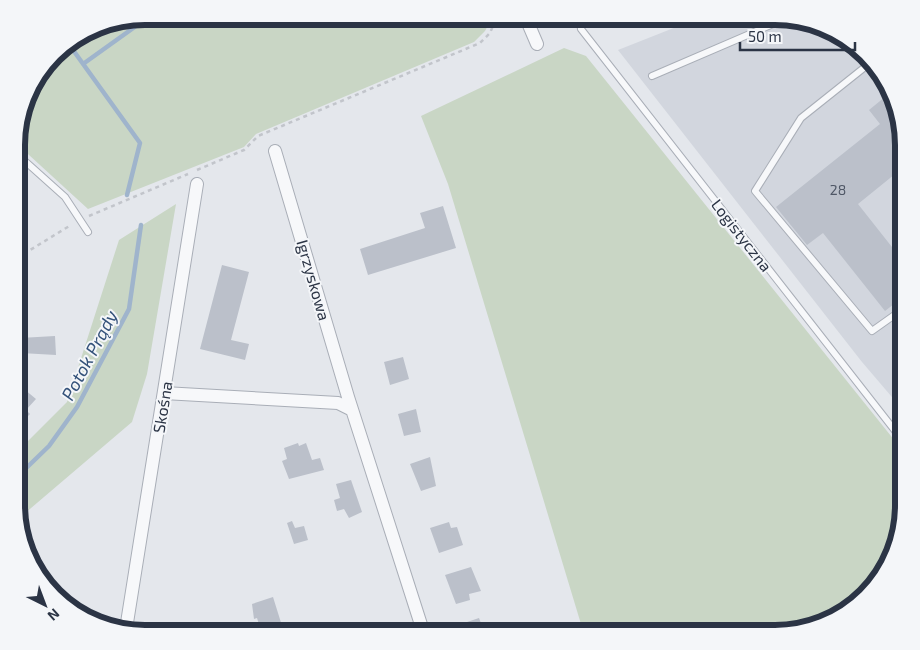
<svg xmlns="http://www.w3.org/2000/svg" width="920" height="650" viewBox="0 0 920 650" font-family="'Exo 2',sans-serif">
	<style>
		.built { fill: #d2d6de }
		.green { fill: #c9d6c5 }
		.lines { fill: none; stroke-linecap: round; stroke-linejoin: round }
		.stream { stroke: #9fb4cc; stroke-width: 4.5 }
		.building { fill: #bbc0ca }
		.service-casing { stroke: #a9aeb7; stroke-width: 8 }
		.minor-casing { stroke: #a9aeb7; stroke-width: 14 }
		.path { stroke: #c2c5cb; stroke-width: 2.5; stroke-dasharray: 4 4; stroke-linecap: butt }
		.service { stroke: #f7f8fa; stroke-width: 6 }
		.minor { stroke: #f7f8fa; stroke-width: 12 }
		.labels { text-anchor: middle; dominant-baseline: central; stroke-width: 4; stroke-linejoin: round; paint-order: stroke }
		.number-label { font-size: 14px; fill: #4f5766 }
		.street-label { font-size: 16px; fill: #2b3445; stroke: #f4f6f9 }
		.water-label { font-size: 18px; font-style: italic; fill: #34527a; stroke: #f4f6f9 }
		.rim { fill: none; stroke: #2b3445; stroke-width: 6 }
	</style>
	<rect width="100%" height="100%" fill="#e4e7ec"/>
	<!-- built -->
	<path class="built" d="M704,16L783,17L854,43L890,88L903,137V410L862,362L618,50Z"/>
	<!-- green -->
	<path class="green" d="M145,16H493L485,31L474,42L256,134L244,147L88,209L17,144V128L33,81L60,48L103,23Z
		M564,48L586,56L903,451V513L877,584L832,620L775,634H584L448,184L421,116Z
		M176,204L147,374L132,422L17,520V452L67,402L119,240Z"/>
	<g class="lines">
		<!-- stream -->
		<path class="stream" d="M68,43L140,143L127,195
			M83,64L150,16
			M17,477L49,446L77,407L129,309L141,225"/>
	</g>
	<!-- building -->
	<path class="building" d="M891,92L903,137V174L900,170L858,204L903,261V297L885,311L823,233L807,245L776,207L880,124L869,110Z
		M443,206L456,248L368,275L360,249L425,228L420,213Z
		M222,265L249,272L231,340L249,344L245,360L200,349Z
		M55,336L56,355L21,353L20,338Z
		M403,357L409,379L390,385L384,362Z
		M24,389L36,399L26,410L30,414L23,421L17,416V396Z
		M416,409L421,432L404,436L398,414Z
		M298,443L299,446L306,443L312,460L320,458L324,470L289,479L282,461L287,459L284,448Z
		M430,457L436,486L421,491L410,464Z
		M351,480L362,512L349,518L344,509L337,511L334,500L340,498L336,484Z
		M292,521L295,528L304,526L308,540L294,544L287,523Z
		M449,522L451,528L457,527L463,545L439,553L430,528Z
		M471,567L481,591L469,594L470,600L456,604L445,575Z
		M273,597L283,629L262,634L257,618L254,619L252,604Z
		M479,618L485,634H468L464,623Z"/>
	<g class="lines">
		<defs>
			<path id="service" d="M581,29L903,441
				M870,63L801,118L755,191L872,331L903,309
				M652,76L787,18
				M17,154L65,197L88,232"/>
			<path id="minor" d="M525,16L537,44
				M275,151L348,397L424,634
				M164,393L338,403L352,410
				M126,629L197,184"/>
		</defs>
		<!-- service casing -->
		<use href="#service" class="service-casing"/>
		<!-- minor casing -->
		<use href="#minor" class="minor-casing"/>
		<!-- path -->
		<path class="path" d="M197,170L244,150L258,136L480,43L490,33L497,16
			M89,216L188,174
			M17,258L71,225"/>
		<!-- service -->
		<use href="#service" class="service"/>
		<!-- minor -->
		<use href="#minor" class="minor"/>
	</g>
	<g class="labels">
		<!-- number labels -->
		<g class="number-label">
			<text x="838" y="189">28</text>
		</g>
		<!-- street labels -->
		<g class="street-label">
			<text transform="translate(742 235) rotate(52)">Logistyczna</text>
			<text transform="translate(314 280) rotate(74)">Igrzyskowa</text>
			<text transform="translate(162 407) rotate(-81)">Skośna</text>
		</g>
		<!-- water labels -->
		<g class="water-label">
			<text transform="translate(89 355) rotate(-62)">Potok Prądy</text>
		</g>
	</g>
	<!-- crop -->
	<path d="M0 0H920V650H0ZM145 25H775A120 120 0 0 1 895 145V505A120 120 0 0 1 775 625H145A120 120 0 0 1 25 505V145A120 120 0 0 1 145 25Z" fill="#f4f6f9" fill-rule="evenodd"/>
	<path class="rim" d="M145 25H775A120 120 0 0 1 895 145V505A120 120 0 0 1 775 625H145A120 120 0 0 1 25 505V145A120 120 0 0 1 145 25Z"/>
	<!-- north arrow -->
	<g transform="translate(45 605) rotate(138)" stroke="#f4f6f9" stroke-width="4" paint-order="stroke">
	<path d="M0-4L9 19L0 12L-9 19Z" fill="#2b3445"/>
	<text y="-8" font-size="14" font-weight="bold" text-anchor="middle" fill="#2b3445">N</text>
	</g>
	<!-- scale -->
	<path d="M740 42v8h115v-8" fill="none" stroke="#2b3445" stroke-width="2.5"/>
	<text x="748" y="42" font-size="15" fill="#2b3445" stroke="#f4f6f9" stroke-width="4" paint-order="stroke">50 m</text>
</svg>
